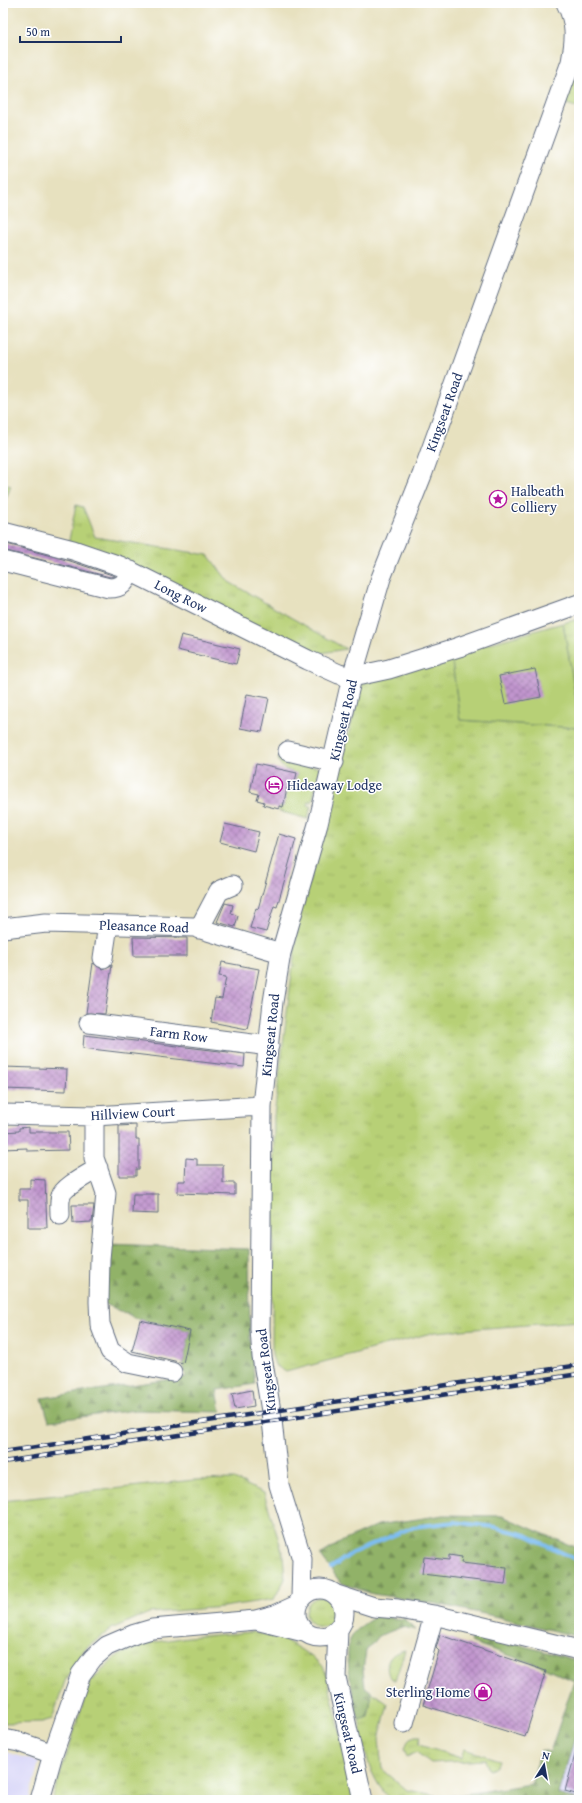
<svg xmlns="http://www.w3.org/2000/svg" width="582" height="1803" viewBox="0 0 582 1803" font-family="'Gentium Book Plus',serif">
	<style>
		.built { fill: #d9d7f8 }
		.grass { fill: url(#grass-tufts); stroke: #69806a }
		.forest { fill: url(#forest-firs); stroke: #567062 }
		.green { fill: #b7d076; stroke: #69806a }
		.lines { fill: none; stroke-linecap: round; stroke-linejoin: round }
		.stream { stroke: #7dbdf2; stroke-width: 4 }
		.building { fill: url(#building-cross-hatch) }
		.minor-casing { stroke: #626d80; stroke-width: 21 }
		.minor { stroke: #fff; stroke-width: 19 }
		.rail-casing { stroke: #1b2f5e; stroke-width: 4.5 }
		.rail { stroke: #fff; stroke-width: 3; stroke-dasharray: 9; stroke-linecap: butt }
		.labels { text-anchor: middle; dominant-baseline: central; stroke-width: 3; stroke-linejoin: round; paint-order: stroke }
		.street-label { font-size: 14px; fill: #1b2f5e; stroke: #fff }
		.poi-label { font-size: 14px; fill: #1b2f5e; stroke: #fff; text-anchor: start }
	</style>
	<defs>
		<pattern id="grass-tufts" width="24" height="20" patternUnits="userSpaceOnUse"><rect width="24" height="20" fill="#b7d076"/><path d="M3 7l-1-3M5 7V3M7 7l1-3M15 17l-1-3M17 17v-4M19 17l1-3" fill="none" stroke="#9db368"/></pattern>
		<pattern id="forest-firs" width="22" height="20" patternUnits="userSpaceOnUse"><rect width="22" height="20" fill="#91b267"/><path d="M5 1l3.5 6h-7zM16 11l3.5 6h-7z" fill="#769158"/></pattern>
		<pattern id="building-cross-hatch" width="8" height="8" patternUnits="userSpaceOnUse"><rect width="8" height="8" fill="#c195ce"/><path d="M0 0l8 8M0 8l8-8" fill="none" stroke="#9c7aaa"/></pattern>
	</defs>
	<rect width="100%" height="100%" fill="#fff"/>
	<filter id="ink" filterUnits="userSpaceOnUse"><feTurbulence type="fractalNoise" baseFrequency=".025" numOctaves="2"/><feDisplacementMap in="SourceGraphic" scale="8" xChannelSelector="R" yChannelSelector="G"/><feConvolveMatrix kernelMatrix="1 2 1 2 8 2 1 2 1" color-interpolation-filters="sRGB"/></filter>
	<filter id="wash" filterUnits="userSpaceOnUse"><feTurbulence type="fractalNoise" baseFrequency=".012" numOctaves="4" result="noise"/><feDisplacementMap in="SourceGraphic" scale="16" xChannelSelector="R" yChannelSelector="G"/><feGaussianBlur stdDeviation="0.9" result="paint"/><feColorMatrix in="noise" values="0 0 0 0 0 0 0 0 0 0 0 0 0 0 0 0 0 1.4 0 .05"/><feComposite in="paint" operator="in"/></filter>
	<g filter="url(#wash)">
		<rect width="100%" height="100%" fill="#e7e1bf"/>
		<!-- built -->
		<path class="built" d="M579,1724V1800H577L558,1794Z
			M3,1751L39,1762L29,1800H3Z"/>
		<!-- grass -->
		<path class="grass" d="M579,17V108L557,101Z
			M3,483L11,486L3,506Z
			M76,505L83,507L95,537L208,555L229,582L346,649L309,655L68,545Z
			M579,619V717L563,623Z
			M451,654L460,720L579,728V1321L435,1332L286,1372L275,1365L272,1355L274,1117L298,924L362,683Z
			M234,1479L264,1493L283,1554L285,1579L274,1599L223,1607L149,1613L113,1628L84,1650L65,1681L52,1719L42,1722L3,1723V1501L194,1480Z
			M306 1612a15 15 0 1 1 30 0a15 15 0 1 1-30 0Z
			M253,1632C285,1638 295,1645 320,1663C324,1666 327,1676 328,1680L356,1800H52L90,1682L116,1657L142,1644L188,1637Z
			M405,1650L395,1681L389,1676C384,1662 390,1653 405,1650Z
			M372,1692L388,1704L379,1739L382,1769L407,1790L445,1797L444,1800H390C368,1775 365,1752 359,1720L368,1717Z
			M415,1736H421L419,1745L461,1758L464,1749L499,1760C497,1766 496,1768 489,1770L485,1760L431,1763L416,1752L407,1757L404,1748L410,1738Z"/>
		<!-- forest -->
		<path class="forest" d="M106,1244L249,1249L250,1339L255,1384L217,1390L221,1412L135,1410L49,1421L42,1398L186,1377L183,1363L190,1331L140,1320L103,1303Z
			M444,1515L502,1516L579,1549V1637L494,1616L432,1603L373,1594L341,1583L320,1555L343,1541L378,1525Z
			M375,1617L405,1619L416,1630L402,1627L378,1636L366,1651L363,1670L365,1687L372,1692L368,1717L359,1720C355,1703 343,1655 350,1640C355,1629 365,1623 375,1617Z
			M474,1632L579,1661V1724L558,1794L577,1800H444L445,1797L531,1784L541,1750L550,1752L574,1681L546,1668L470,1642Z"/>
		<!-- green -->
		<path class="green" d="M563,623L579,717V728L460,720L451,654Z
			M278,758L320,768L312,802L309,801L308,805L311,806L308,819L278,811L279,806L283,807L287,788L293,790L297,774C287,770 280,769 278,758Z"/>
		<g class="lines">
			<!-- stream -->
			<path class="stream" d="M331,1568L352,1553L413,1527L454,1522L495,1527L526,1535L579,1561"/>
		</g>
		<g id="blocks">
			<!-- building -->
			<path class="building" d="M3,543L70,561L115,576L110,577L3,550Z
				M181,635L240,649L236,664L177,650Z
				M535,669L541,697L505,704L499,676Z
				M247,694L269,698L262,732L240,728Z
				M256,764L297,773L293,790L287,788L283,807L279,806V809L263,805L264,802L257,800L259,794L250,792Z
				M225,824L259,832L254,851L220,842Z
				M279,834L296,839L277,907L274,906L266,932L250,928L256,908L258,909Z
				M225,903L233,905L231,913L238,916L235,927L217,922Z
				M133,937L187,938V956H134Z
				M222,962L259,969L247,1029L211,1022L215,998L222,999L226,977L219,976Z
				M93,963L102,969L112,965L105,1014L86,1013Z
				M84,1035L245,1054L244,1067L83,1048Z
				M3,1067L67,1069L66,1091L3,1089Z
				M136,1125V1139H139V1169H136V1176H119V1126Z
				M29,1127V1132H68L69,1150L27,1151V1148L3,1149V1132L19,1131V1128Z
				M186,1158L197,1159V1165H223V1183H235V1195L178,1193V1181H185Z
				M30,1179L45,1180L47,1228H28V1200H19V1189H30Z
				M133,1194H158V1214L132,1213Z
				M72,1205H94L92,1222L73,1223Z
				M140,1320L190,1331L183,1363L132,1351Z
				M252,1390L254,1406L235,1409L232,1394Z
				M449,1555L462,1557L461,1563L507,1568L505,1584L422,1574L424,1557L449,1560Z
				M440,1635L546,1671L525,1737L423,1705L439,1651L436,1648Z
				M576,1751L579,1752V1795L565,1791Z"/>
		</g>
	</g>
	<g filter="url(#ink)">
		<use href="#blocks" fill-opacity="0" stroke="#626d80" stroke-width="1"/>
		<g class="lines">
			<defs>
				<path id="minor" d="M3,532L73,550L120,566L308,660L339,674L352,677L389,669L459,647L579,604
					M3,561L109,588C122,588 125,583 131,571
					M288,751L334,762
					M3,928L46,923L194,927L281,953
					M199,929L219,891L233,885
					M103,958L108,925
					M89,1023L269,1046
					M3,1114L94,1116L262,1106
					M94,1116V1158L106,1193L100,1259L99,1302L100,1324L110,1351L128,1363L172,1372
					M60,1215C60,1209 59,1201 61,1196C63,1187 89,1174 98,1168
					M296 1613a24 24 0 1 1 48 0a24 24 0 1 1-48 0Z
					M337,1595L374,1607L398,1609L434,1615L579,1650
					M301,1598L302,1559L279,1485L271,1411L262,1357L260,1329L262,1106L273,1002L281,953L318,824L352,677L381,578L422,475L571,62C575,40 577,24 566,3
					M256,1620L304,1632
					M338,1630L336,1677L363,1800
					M404,1723L434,1615
					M3,1739L19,1742L53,1754
					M40,1800L53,1754L81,1674L93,1658L107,1646L135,1634L152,1629L256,1620L275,1615L297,1605"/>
			</defs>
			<!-- minor casing -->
			<use href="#minor" class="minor-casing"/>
			<!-- minor -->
			<use href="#minor" class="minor"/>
			<defs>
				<path id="rail" d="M3,1452L579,1365
					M3,1462L579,1374"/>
			</defs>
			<!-- rail casing -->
			<use href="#rail" class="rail-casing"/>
			<!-- rail -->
			<use href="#rail" class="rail"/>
		</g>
	</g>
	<!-- icons -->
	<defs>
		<symbol id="sight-ring" viewBox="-11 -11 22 22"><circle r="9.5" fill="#fff" stroke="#b5179e" stroke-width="1.5"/><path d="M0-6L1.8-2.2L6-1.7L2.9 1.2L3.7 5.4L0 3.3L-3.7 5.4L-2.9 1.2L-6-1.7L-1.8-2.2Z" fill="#b5179e"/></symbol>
		<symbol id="hotel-ring" viewBox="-11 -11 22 22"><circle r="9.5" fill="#fff" stroke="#b5179e" stroke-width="1.5"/><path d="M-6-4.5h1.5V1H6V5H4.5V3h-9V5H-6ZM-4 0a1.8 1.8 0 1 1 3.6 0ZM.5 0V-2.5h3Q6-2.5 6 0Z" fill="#b5179e"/></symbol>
		<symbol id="shop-ring" viewBox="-11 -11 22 22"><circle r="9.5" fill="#fff" stroke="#b5179e" stroke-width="1.5"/><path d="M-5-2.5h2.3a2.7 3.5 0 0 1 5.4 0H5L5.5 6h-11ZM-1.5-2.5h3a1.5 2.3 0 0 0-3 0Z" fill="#b5179e"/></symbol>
	</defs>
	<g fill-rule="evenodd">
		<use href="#sight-ring" x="488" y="489" width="20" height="20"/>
		<use href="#hotel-ring" x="264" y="775" width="20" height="20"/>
		<use href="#shop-ring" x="473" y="1682" width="20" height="20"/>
	</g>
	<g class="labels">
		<!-- street labels -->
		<g class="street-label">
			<text transform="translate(444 412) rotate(-70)">Kingseat Road</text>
			<text transform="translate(181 596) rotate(27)">Long Row</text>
			<text transform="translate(343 720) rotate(-77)">Kingseat Road</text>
			<text transform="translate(144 926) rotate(2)">Pleasance Road</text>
			<text transform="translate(179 1034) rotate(7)">Farm Row</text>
			<text transform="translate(270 1035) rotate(-84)">Kingseat Road</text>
			<text transform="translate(133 1113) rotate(-3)">Hillview Court</text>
			<text transform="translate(266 1370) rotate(-97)">Kingseat Road</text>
			<text transform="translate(348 1733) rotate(77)">Kingseat Road</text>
		</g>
		<!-- poi labels -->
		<g class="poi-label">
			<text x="511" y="491">Halbeath<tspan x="511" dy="16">Colliery</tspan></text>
			<text x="287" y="785">Hideaway Lodge</text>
			<text x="470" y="1692" text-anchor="end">Sterling Home</text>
		</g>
	</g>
	<!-- margin -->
	<rect width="582" height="1803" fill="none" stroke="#fff" stroke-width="16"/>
	<!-- north arrow -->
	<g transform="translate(544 1765) rotate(11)" stroke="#ffffff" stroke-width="3" paint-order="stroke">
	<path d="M0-3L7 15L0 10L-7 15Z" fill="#1b2f5e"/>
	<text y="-6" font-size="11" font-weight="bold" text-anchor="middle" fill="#1b2f5e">N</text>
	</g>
	<!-- scale -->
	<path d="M20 36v6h101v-6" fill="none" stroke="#1b2f5e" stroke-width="2"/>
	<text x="26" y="36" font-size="12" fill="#1b2f5e" stroke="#ffffff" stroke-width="3" paint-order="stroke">50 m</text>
</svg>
